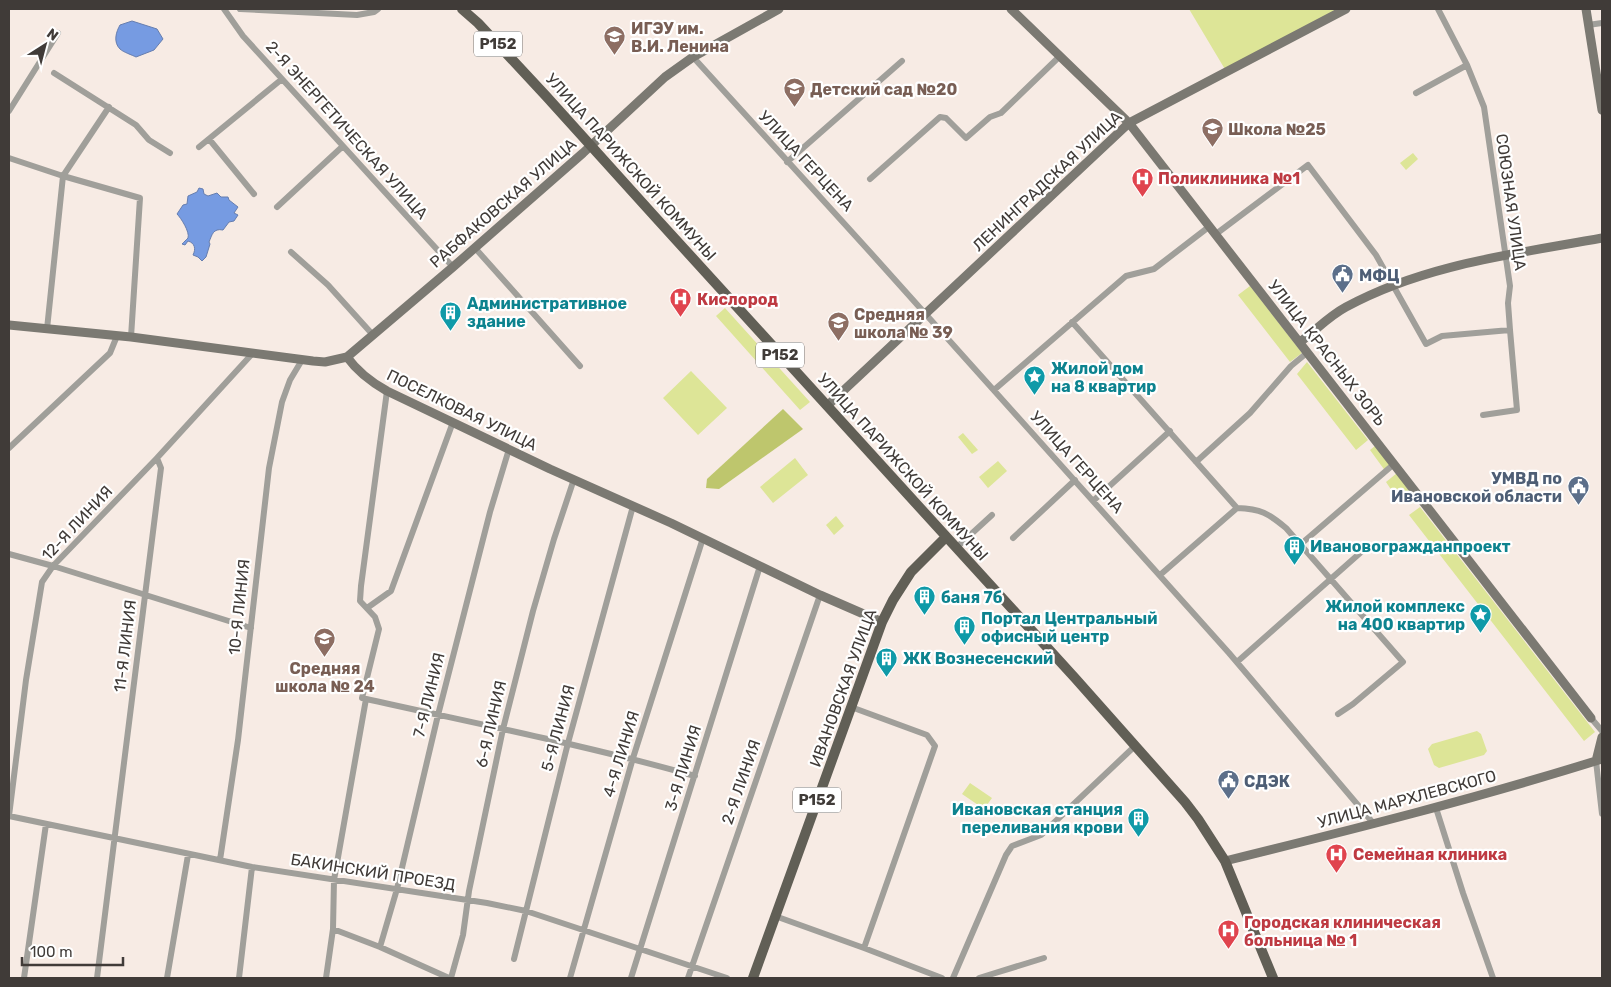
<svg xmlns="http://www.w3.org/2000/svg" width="1611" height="987" viewBox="0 0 1611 987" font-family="Rubik,sans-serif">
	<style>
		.green { fill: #dde597 }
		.forest { fill: #bec66d }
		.water { fill: #769be2; stroke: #667eaf }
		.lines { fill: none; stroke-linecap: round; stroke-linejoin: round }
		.street { stroke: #a09f9a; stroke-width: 6 }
		.secondary { stroke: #7b7972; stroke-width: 9 }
		.primary { stroke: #615f56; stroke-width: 10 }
		.labels { text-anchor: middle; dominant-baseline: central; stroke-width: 4.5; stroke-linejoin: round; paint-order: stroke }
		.shield { fill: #fff; stroke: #797674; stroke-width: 1 }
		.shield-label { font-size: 15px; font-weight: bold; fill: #403b38 }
		.education-label { font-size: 16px; font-weight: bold; fill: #785e54; stroke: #fff; text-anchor: start }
		.street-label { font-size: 16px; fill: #403b38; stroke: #fff }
		.health-label { font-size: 16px; font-weight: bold; fill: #be3a42; stroke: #fff; text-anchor: start }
		.service-label { font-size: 16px; font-weight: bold; fill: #4e5e75; stroke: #fff; text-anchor: start }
		.culture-label { font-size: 16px; font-weight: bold; fill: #0d838f; stroke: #fff; text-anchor: start }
	</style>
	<rect width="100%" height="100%" fill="#f7ebe4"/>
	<!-- green -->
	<path class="green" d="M1189,9H1347L1226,71Z
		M1413,153L1418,159L1406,170L1400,163Z
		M1250,286L1302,353L1290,362L1238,295Z
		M725,308L810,402L800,410L716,316Z
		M1307,362L1368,440L1356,450L1297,374Z
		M691,371L727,408L698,435L663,398Z
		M963,433L978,450L972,454L958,437Z
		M1375,446L1392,468L1386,472L1370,450Z
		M795,458L808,475L773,503L760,487Z
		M998,461L1007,471L988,488L979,477Z
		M1397,473L1412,495L1396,497L1386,482Z
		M1420,507L1595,732L1584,741L1409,515Z
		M836,516L844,526L834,535L826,525Z
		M1477,731L1481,734L1487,751L1484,755L1439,768L1434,765L1428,749L1432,744Z
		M970,783L992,798L984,809L962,794Z"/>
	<!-- forest -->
	<path class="forest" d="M783,409L803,429L719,489L706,488L707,479Z"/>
	<!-- water -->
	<path class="water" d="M132,21L157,29L163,39L154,50L136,57C132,55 123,52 120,49C113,42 116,32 120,25Z
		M199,188L203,189L204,194L208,196L217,193L221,197H228L229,200L238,207L234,213L238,215L234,221L229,222L223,230C213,228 212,235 209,242L210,244L206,257L202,261L198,257L193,255C196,249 195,243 188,241L185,245L182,244C183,243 187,239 188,238C190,232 181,218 177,214L183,205L187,204L188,196L197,192Z"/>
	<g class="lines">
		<!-- street -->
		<path class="street" d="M224,9L243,36L453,267
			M240,9L357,15L374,12L378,9
			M1438,9L1467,65L1484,107L1510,286L1508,303L1510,330L1517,410L1483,415
			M1588,25L1602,23
			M693,57L870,252L1229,653L1374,824
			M54,73L136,125L149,140L170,153
			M1416,93L1467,65
			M9,111L58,33
			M209,139L254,194
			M199,147L282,79
			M9,158L63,176L140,198L131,337
			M787,162L902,61
			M870,179L940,117L946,118L966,138L990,117L1001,113L1060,56
			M277,207L343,146
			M1216,234L1308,165L1376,255L1426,344L1442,336L1510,330
			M475,248L580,366
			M291,252L328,285L373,335
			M1072,322L1237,508C1261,509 1268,513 1286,528L1403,662L1353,704L1338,714
			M47,329L63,176L109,107
			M252,354L157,458L53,566L42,582L26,680L9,816L252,867L487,903L526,911L727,978
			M994,390L1126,276L1154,269L1210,226
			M387,391L361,586L360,601L375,617L379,629L362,698C473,723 585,745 695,776
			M9,448L110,353L117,336
			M1196,462L1250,413L1291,366L1308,352
			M1093,501L1170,431
			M1013,538L1075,480
			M1301,544L1394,464
			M956,548L992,515
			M9,554L53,566L251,628
			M1160,575L1237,508
			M367,608L391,591L453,422
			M1237,662L1368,546
			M851,707L927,735L935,746L864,948
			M1591,718L1602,731
			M1596,761L1602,814
			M1436,808L1463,893L1493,978
			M220,860L238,740L269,468L282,402L290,380L302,360
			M775,916L864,948L942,978
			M333,929L380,947L449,978
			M380,947L397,889L438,715L490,512L509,449
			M514,959L568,743L633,506
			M24,978L46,824
			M97,978L161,468L157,458
			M167,978L188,855
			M239,978L252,867
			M326,978L333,929L334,880L366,699
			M451,978L463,935L469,891L503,729L533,611L554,539L574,479
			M570,978L633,758L703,538
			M631,978L760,566
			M688,978L820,595
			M953,978L1006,855L1012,846L1041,835L1136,745
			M979,978L1044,958"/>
		<!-- secondary -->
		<path class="secondary" d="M1011,9L1129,123L1591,718
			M1586,9L1602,110
			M9,325L131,337L313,361L325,362L347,357L453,267L583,153L665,77L693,57L779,9
			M1300,342C1315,331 1329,316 1346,307C1425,264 1515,254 1602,238
			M347,357C357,371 371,382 387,391L550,469L671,523L820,595L882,622
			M827,406L1129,123L1346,9
			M1596,761L1602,737
			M1225,861C1351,830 1478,798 1602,759"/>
		<!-- primary -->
		<path class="primary" d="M462,9L478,23L546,96L657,219L1075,678L1185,802L1198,819L1225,861L1273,978
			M753,978L882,622L893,600L911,572L946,537"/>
	</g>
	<!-- icons -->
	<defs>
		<symbol id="university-pin" viewBox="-11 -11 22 30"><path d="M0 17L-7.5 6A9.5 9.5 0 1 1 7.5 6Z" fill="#8d6e63" stroke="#fff"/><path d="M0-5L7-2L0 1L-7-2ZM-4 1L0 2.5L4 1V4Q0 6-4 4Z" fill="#fff"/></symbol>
		<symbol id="school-pin" viewBox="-11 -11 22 30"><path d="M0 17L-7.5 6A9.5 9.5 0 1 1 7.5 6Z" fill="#8d6e63" stroke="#fff"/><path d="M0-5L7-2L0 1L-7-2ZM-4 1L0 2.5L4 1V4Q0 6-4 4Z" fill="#fff"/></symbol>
		<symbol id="hospital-pin" viewBox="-11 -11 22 30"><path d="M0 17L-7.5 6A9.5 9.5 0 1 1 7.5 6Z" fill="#e0444e" stroke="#fff"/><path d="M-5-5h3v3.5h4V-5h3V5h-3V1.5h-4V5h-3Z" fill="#fff"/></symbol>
		<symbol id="civic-pin" viewBox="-11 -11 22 30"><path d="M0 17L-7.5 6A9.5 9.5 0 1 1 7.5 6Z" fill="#5c6f8a" stroke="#fff"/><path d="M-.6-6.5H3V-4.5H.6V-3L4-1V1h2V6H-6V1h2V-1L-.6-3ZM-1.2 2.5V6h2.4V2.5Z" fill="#fff"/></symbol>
		<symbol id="building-pin" viewBox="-11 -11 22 30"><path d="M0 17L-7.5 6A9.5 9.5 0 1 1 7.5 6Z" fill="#0f9aa8" stroke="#fff"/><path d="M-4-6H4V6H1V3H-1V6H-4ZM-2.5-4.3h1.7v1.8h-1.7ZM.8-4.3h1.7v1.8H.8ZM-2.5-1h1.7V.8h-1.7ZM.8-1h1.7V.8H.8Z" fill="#fff"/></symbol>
		<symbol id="sight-pin" viewBox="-11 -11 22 30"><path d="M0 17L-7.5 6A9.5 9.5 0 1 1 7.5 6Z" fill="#0f9aa8" stroke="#fff"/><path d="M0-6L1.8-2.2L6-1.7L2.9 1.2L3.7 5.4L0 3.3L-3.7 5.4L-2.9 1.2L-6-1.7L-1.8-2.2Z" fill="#fff"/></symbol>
	</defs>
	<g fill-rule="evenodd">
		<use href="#university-pin" x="602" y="24" width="25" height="34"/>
		<use href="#school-pin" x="782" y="76" width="25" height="34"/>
		<use href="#school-pin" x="1200" y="116" width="25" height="34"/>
		<use href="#hospital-pin" x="1130" y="166" width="25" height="34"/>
		<use href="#civic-pin" x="1330" y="262" width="25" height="34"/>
		<use href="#hospital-pin" x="668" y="286" width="25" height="34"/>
		<use href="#building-pin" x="438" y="300" width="25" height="34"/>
		<use href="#school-pin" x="826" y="310" width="25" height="34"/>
		<use href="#sight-pin" x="1022" y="364" width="25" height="34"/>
		<use href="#civic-pin" x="1566" y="474" width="25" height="34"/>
		<use href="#building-pin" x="1282" y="534" width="25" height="34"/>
		<use href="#building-pin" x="912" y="584" width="25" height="34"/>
		<use href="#sight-pin" x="1468" y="602" width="25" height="34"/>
		<use href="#building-pin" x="952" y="614" width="25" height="34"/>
		<use href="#school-pin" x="312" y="626" width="25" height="34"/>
		<use href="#building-pin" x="874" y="646" width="25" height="34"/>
		<use href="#civic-pin" x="1216" y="768" width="25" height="34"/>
		<use href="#building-pin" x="1126" y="806" width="25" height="34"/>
		<use href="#hospital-pin" x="1324" y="842" width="25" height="34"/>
		<use href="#hospital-pin" x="1216" y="918" width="25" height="34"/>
	</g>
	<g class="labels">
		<!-- shield labels -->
		<g class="shield">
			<rect x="474" y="31.5" width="48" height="25" rx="4"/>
			<rect x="756" y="342.5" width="48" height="25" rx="4"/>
			<rect x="793" y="787.5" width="48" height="25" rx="4"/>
		</g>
		<g class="shield-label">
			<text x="498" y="44">Р152</text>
			<text x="780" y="355">Р152</text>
			<text x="817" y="800">Р152</text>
		</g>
		<!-- education labels -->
		<g class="education-label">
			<text x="631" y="28">ИГЭУ им.<tspan x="631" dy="18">В.И. Ленина</tspan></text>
			<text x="810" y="89">Детский сад №20</text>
			<text x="1228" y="129">Школа №25</text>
			<text x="854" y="314">Средняя<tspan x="854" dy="18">школа № 39</tspan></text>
			<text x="325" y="668" text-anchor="middle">Средняя<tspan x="325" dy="18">школа № 24</tspan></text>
		</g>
		<!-- street labels -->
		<g class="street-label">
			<text transform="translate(347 130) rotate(48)">2-Я ЭНЕРГЕТИЧЕСКАЯ УЛИЦА</text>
			<text transform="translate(806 161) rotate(47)">УЛИЦА ГЕРЦЕНА</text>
			<text transform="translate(631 167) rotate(48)">УЛИЦА ПАРИЖСКОЙ КОММУНЫ</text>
			<text transform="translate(1047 181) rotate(-43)">ЛЕНИНГРАДСКАЯ УЛИЦА</text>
			<text transform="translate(1511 202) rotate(82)">СОЮЗНАЯ УЛИЦА</text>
			<text transform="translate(503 203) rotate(-41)">РАБФАКОВСКАЯ УЛИЦА</text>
			<text transform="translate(1327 353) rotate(52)">УЛИЦА КРАСНЫХ ЗОРЬ</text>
			<text transform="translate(462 410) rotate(26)">ПОСЕЛКОВАЯ УЛИЦА</text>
			<text transform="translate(1077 462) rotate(48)">УЛИЦА ГЕРЦЕНА</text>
			<text transform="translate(903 467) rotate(48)">УЛИЦА ПАРИЖСКОЙ КОММУНЫ</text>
			<text transform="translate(77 523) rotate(-47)">12-Я ЛИНИЯ</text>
			<text transform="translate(239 607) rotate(-84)">10-Я ЛИНИЯ</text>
			<text transform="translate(125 646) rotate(-83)">11-Я ЛИНИЯ</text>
			<text transform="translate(843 688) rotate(-70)">ИВАНОВСКАЯ УЛИЦА</text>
			<text transform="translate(429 695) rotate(-76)">7-Я ЛИНИЯ</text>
			<text transform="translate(491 724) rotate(-77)">6-Я ЛИНИЯ</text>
			<text transform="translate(558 728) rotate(-75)">5-Я ЛИНИЯ</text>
			<text transform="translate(621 754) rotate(-73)">4-Я ЛИНИЯ</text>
			<text transform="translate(683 768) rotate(-73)">3-Я ЛИНИЯ</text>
			<text transform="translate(741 782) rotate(-71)">2-Я ЛИНИЯ</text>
			<text transform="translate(1407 799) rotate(-15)">УЛИЦА МАРХЛЕВСКОГО</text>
			<text transform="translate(373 872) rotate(9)">БАКИНСКИЙ ПРОЕЗД</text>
		</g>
		<!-- health labels -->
		<g class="health-label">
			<text x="1158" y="178">Поликлиника №1</text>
			<text x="697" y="299">Кислород</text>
			<text x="1353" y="854">Семейная клиника</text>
			<text x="1244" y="922">Городская клиническая<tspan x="1244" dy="18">больница № 1</tspan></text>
		</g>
		<!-- service labels -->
		<g class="service-label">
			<text x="1359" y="275">МФЦ</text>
			<text x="1562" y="478" text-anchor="end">УМВД по<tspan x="1562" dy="18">Ивановской области</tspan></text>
			<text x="1244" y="781">СДЭК</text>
		</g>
		<!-- culture labels -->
		<g class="culture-label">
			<text x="467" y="303">Административное<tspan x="467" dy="18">здание</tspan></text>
			<text x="1051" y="368">Жилой дом<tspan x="1051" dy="18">на 8 квартир</tspan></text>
			<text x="1310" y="546">Ивановогражданпроект</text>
			<text x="941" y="597">баня 7б</text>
			<text x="1465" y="606" text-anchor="end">Жилой комплекс<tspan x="1465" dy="18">на 400 квартир</tspan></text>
			<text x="981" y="618">Портал Центральный<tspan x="981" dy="18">офисный центр</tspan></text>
			<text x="903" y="658">ЖК Вознесенский</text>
			<text x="1123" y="809" text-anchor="end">Ивановская станция<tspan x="1123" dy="18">переливания крови</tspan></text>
		</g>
	</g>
	<!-- border -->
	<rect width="1611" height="987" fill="none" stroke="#403b38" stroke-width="20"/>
	<!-- north arrow -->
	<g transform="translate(45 45) rotate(36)" stroke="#ffffff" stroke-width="4" paint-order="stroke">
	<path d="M0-4L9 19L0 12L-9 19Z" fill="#403b38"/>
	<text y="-8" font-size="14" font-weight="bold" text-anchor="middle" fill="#403b38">N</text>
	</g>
	<!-- scale -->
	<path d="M22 957v8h101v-8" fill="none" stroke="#403b38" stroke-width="2.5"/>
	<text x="30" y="957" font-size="15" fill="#403b38" stroke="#ffffff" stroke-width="4" paint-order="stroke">100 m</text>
</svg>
